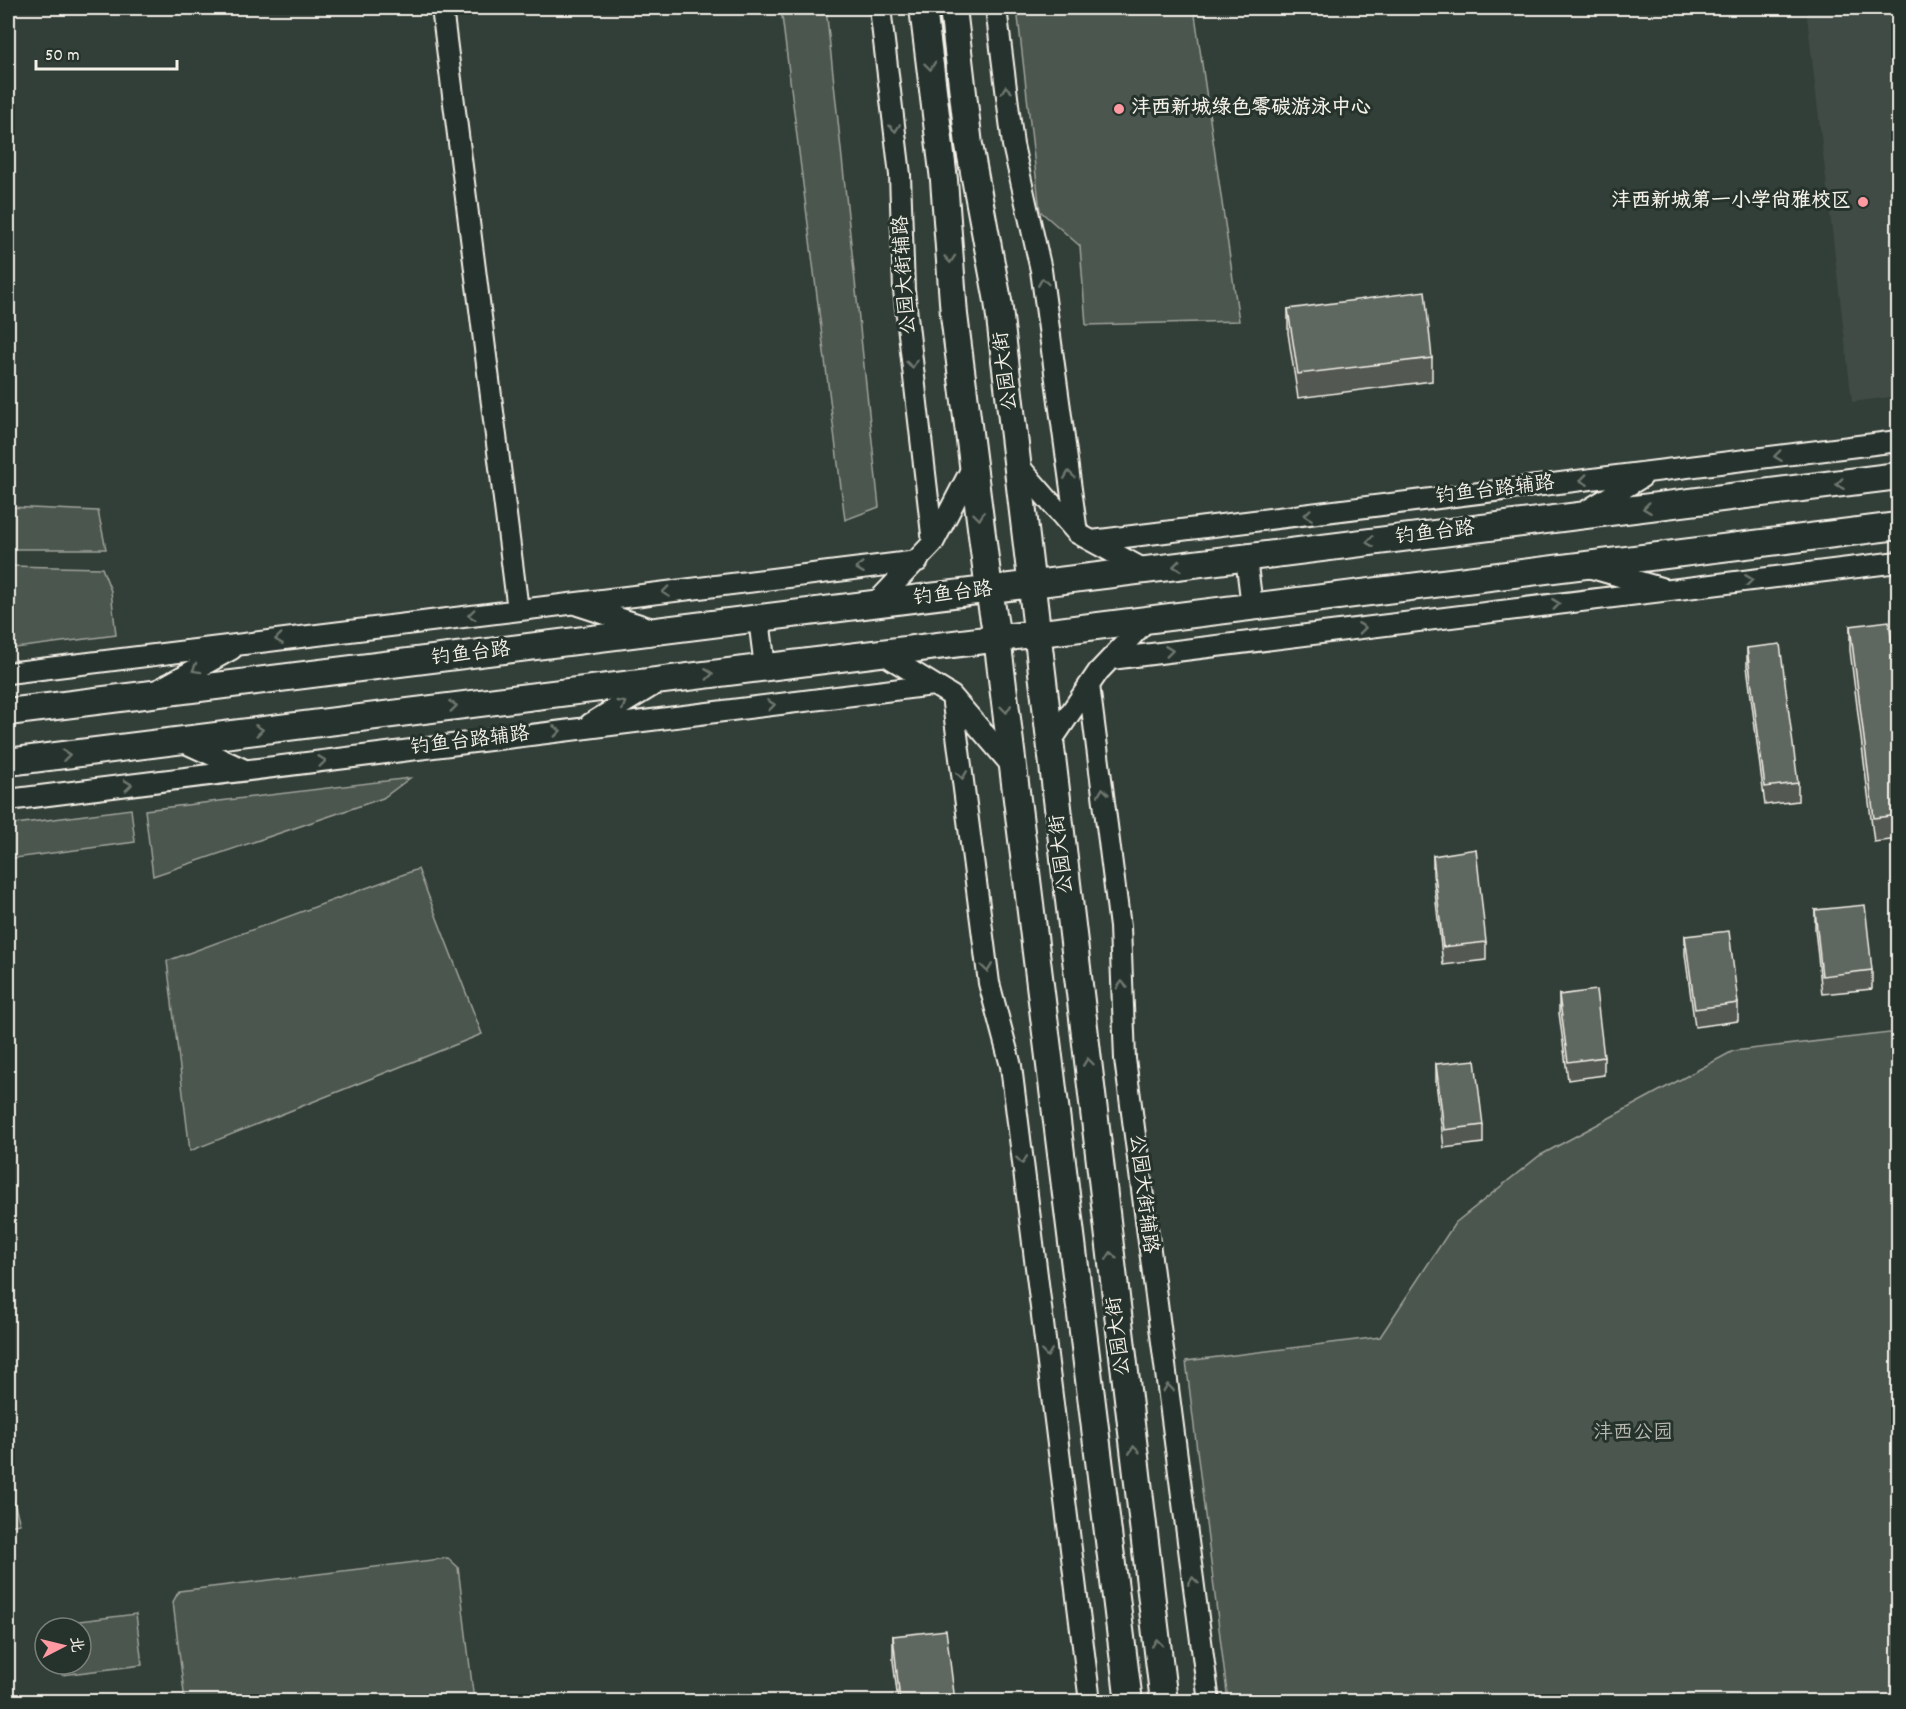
<svg xmlns="http://www.w3.org/2000/svg" width="1906" height="1709" viewBox="0 0 1906 1709" font-family="Dekko,'LXGW WenKai TC',sans-serif">
	<style>
		.built { fill: #404b44 }
		.green { fill: #4c564f; stroke: #a0a49c; stroke-width: 1.5 }
		.lines { fill: none; stroke-linecap: round; stroke-linejoin: round }
		.minor-casing { stroke: #f4f1e8; stroke-width: 24 }
		.major-casing { stroke: #f4f1e8; stroke-width: 30 }
		.minor { stroke: #26332d; stroke-width: 20 }
		.major { stroke: #26332d; stroke-width: 26 }
		.wall { fill: #525953; stroke: #f4f1e8; stroke-width: 1.5 }
		.building { fill: #5f6861; stroke: #f4f1e8; stroke-width: 1.5 }
		.oneway { stroke: #6e766e }
		.poi-dot { fill: #ff9aa2; stroke: #26332d; stroke-width: 2 }
		.labels { text-anchor: middle; dominant-baseline: central; stroke-width: 6; stroke-linejoin: round; paint-order: stroke }
		.poi-label { font-size: 20px; font-weight: bold; fill: #f4f1e8; stroke: #26332d; text-anchor: start }
		.street-label { font-size: 20px; fill: #f4f1e8; stroke: #26332d }
		.park-label { font-size: 20px; fill: #b9bbb2; stroke: #26332d }
	</style>
	<rect width="100%" height="100%" fill="#323e38"/>
	<filter id="ink" filterUnits="userSpaceOnUse"><feTurbulence type="fractalNoise" baseFrequency=".0167" numOctaves="2"/><feDisplacementMap in="SourceGraphic" scale="12" xChannelSelector="R" yChannelSelector="G"/><feConvolveMatrix kernelMatrix="1 2 1 2 8 2 1 2 1" color-interpolation-filters="sRGB"/></filter>
	<g filter="url(#ink)">
		<!-- built -->
		<path class="built" d="M1806,8H1898V396L1852,402Z"/>
		<!-- green -->
		<path class="green" d="M781,8H826L879,507L845,520Z
			M1017,8H1194L1239,321L1086,325L1080,246L1040,211Z
			M8,507L98,511L106,549H8Z
			M8,566L102,568L111,591L116,635L8,649Z
			M410,778L383,798L153,876L145,810Z
			M131,809L135,842L8,859V825Z
			M418,869L482,1034L190,1151L167,961Z
			M1898,1032V1701H1228L1186,1361L1380,1337L1455,1223L1539,1156L1733,1051Z
			M8,1481L20,1524L8,1526Z
			M448,1558L458,1567L474,1701H185L173,1602L179,1591Z
			M136,1614L142,1665L62,1675L60,1664H81V1628H55V1624Z"/>
		<g class="lines">
			<defs>
				<path id="minor" d="M442,8L518,610
					M880,8L900,175L904,290L933,543
					M996,8L1013,145L1041,270L1077,533
					M1018,465L1077,533L1145,570
					M1583,513L1642,477
					M1092,541L1898,441
					M1246,558L1252,606
					M1588,567L1661,588
					M875,604L933,543L973,466
					M578,605L652,629
					M759,619L765,667
					M882,653L952,696L1013,767
					M1111,659L1898,562
					M8,673L918,561
					M1089,685L1120,927L1125,1059L1209,1702
					M158,690L232,649
					M952,696L989,983L1011,1066L1090,1702
					M590,724L657,683
					M179,740L245,770
					M1050,743L1098,672L1148,619
					M8,800L933,685"/>
				<path id="major" d="M923,8L944,180L954,315L989,590L997,638L1129,1702
					M953,8L969,145L998,301L1164,1702
					M8,712L1898,476
					M8,762L1898,526"/>
			</defs>
			<!-- minor casing -->
			<use href="#minor" class="minor-casing"/>
			<!-- major casing -->
			<use href="#major" class="major-casing"/>
			<!-- minor -->
			<use href="#minor" class="minor"/>
			<!-- major -->
			<use href="#major" class="major"/>
		</g>
		<!-- wall -->
		<path class="wall" d="M1288,309L1432,358V381L1298,398L1288,333Z
			M1850,626L1899,700V839L1874,842L1850,650Z
			M1747,648L1798,783V801L1765,805L1747,666Z
			M1433,856L1486,942V960L1443,965L1433,874Z
			M1815,910L1872,970V989L1822,994L1815,929Z
			M1685,936L1738,1003V1021L1695,1027L1685,954Z
			M1559,995L1604,1057V1075L1568,1080L1559,1013Z
			M1436,1064L1483,1125V1143L1444,1148L1436,1082Z
			M893,1636L955,1701H898L893,1660Z"/>
		<!-- building -->
		<path class="building" d="M1425,291L1432,358L1298,374L1288,309Z
			M1889,621L1899,700V815L1874,818L1850,626Z
			M1780,644L1798,783L1765,787L1747,648Z
			M1476,849L1486,942L1443,947L1433,856Z
			M1865,905L1872,970L1822,976L1815,910Z
			M1729,931L1738,1003L1695,1009L1685,936Z
			M1596,990L1604,1057L1568,1062L1559,995Z
			M1475,1060L1483,1125L1444,1130L1436,1064Z
			M946,1630L955,1701H900L893,1636Z"/>
		<!-- one-way arrows -->
		<defs><path id="oneway-chevron" d="M-2-3.5L2.5 0L-2 3.5" fill="none" stroke-width="1.6" stroke-linecap="round" stroke-linejoin="round" transform="scale(1.5)"/></defs>
		<g class="oneway">
			<use href="#oneway-chevron" transform="translate(930 66) rotate(83)"/>
			<use href="#oneway-chevron" transform="translate(1006 90) rotate(-97)"/>
			<use href="#oneway-chevron" transform="translate(895 128) rotate(83)"/>
			<use href="#oneway-chevron" transform="translate(950 259) rotate(86)"/>
			<use href="#oneway-chevron" transform="translate(1043 282) rotate(-98)"/>
			<use href="#oneway-chevron" transform="translate(912 364) rotate(83)"/>
			<use href="#oneway-chevron" transform="translate(1778 456) rotate(173)"/>
			<use href="#oneway-chevron" transform="translate(1069 475) rotate(-98)"/>
			<use href="#oneway-chevron" transform="translate(1584 480) rotate(173)"/>
			<use href="#oneway-chevron" transform="translate(1840 484) rotate(173)"/>
			<use href="#oneway-chevron" transform="translate(1647 508) rotate(173)"/>
			<use href="#oneway-chevron" transform="translate(1308 515) rotate(173)"/>
			<use href="#oneway-chevron" transform="translate(979 516) rotate(83)"/>
			<use href="#oneway-chevron" transform="translate(1370 542) rotate(173)"/>
			<use href="#oneway-chevron" transform="translate(1177 566) rotate(173)"/>
			<use href="#oneway-chevron" transform="translate(860 568) rotate(173)"/>
			<use href="#oneway-chevron" transform="translate(1749 580) rotate(-7)"/>
			<use href="#oneway-chevron" transform="translate(666 592) rotate(173)"/>
			<use href="#oneway-chevron" transform="translate(1556 604) rotate(-7)"/>
			<use href="#oneway-chevron" transform="translate(472 615) rotate(173)"/>
			<use href="#oneway-chevron" transform="translate(1362 628) rotate(-7)"/>
			<use href="#oneway-chevron" transform="translate(279 639) rotate(173)"/>
			<use href="#oneway-chevron" transform="translate(1169 651) rotate(-7)"/>
			<use href="#oneway-chevron" transform="translate(196 669) rotate(151)"/>
			<use href="#oneway-chevron" transform="translate(709 674) rotate(-7)"/>
			<use href="#oneway-chevron" transform="translate(622 704) rotate(-31)"/>
			<use href="#oneway-chevron" transform="translate(771 705) rotate(-7)"/>
			<use href="#oneway-chevron" transform="translate(453 706) rotate(-7)"/>
			<use href="#oneway-chevron" transform="translate(1006 709) rotate(83)"/>
			<use href="#oneway-chevron" transform="translate(259 730) rotate(-7)"/>
			<use href="#oneway-chevron" transform="translate(557 731) rotate(-7)"/>
			<use href="#oneway-chevron" transform="translate(66 755) rotate(-7)"/>
			<use href="#oneway-chevron" transform="translate(322 761) rotate(-7)"/>
			<use href="#oneway-chevron" transform="translate(962 775) rotate(83)"/>
			<use href="#oneway-chevron" transform="translate(128 785) rotate(-7)"/>
			<use href="#oneway-chevron" transform="translate(1103 792) rotate(-97)"/>
			<use href="#oneway-chevron" transform="translate(987 968) rotate(83)"/>
			<use href="#oneway-chevron" transform="translate(1122 985) rotate(-92)"/>
			<use href="#oneway-chevron" transform="translate(1088 1062) rotate(-97)"/>
			<use href="#oneway-chevron" transform="translate(1022 1160) rotate(83)"/>
			<use href="#oneway-chevron" transform="translate(1111 1256) rotate(-97)"/>
			<use href="#oneway-chevron" transform="translate(1047 1353) rotate(83)"/>
			<use href="#oneway-chevron" transform="translate(1168 1388) rotate(-97)"/>
			<use href="#oneway-chevron" transform="translate(1134 1450) rotate(-97)"/>
			<use href="#oneway-chevron" transform="translate(1193 1581) rotate(-97)"/>
			<use href="#oneway-chevron" transform="translate(1157 1643) rotate(-97)"/>
		</g>
	</g>
	<!-- markers -->
	<g class="poi-dot">
		<circle cx="1119" cy="109" r="6"/>
		<circle cx="1863" cy="202" r="6"/>
	</g>
	<g class="labels">
		<!-- poi labels -->
		<g class="poi-label">
			<text x="1131" y="109">沣西新城绿色零碳游泳中心</text>
			<text x="1851" y="202" text-anchor="end">沣西新城第一小学尚雅校区</text>
		</g>
		<!-- street labels -->
		<g class="street-label">
			<text transform="translate(906 275) rotate(-94)">公园大街辅路</text>
			<text transform="translate(1007 371) rotate(-97)">公园大街</text>
			<text transform="translate(1495 491) rotate(-7)">钓鱼台路辅路</text>
			<text transform="translate(1435 534) rotate(-7)">钓鱼台路</text>
			<text transform="translate(953 595) rotate(-7)">钓鱼台路</text>
			<text transform="translate(471 655) rotate(-7)">钓鱼台路</text>
			<text transform="translate(470 742) rotate(-7)">钓鱼台路辅路</text>
			<text transform="translate(1063 854) rotate(-97)">公园大街</text>
			<text transform="translate(1142 1194) rotate(83)">公园大街辅路</text>
			<text transform="translate(1120 1336) rotate(-97)">公园大街</text>
		</g>
		<!-- park labels -->
		<g class="park-label">
			<text x="1633" y="1434">沣西公园</text>
		</g>
	</g>
	<!-- margin -->
	<rect width="1906" height="1709" fill="none" stroke="#26332d" stroke-width="30"/>
	<rect x="15" y="15" width="1876" height="1679" fill="none" stroke="#f4f1e8" stroke-width="2" filter="url(#ink)"/>
	<!-- north arrow -->
	<g transform="translate(63 1646) rotate(83)"><circle r="28" fill="#26332d" stroke="#787f78" stroke-width="1.5"/>
	<path d="M0-4.5L10 22L0 15L-10 22Z" fill="#ff9aa2"/>
	<text y="-9" font-size="16" font-weight="bold" text-anchor="middle" fill="#f4f1e8">北</text>
	</g>
	<!-- scale -->
	<path d="M36 60v9h141v-9" fill="none" stroke="#f4f1e8" stroke-width="3"/>
	<text x="45" y="60" font-size="18" fill="#f4f1e8" stroke="#26332d" stroke-width="4.5" paint-order="stroke">50 m</text>
</svg>
